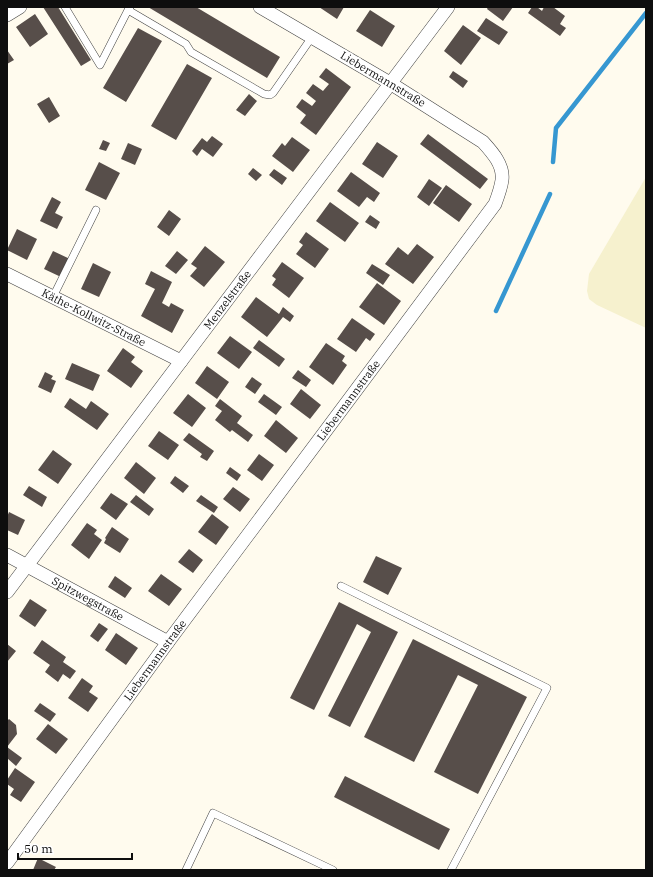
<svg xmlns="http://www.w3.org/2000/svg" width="653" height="877" viewBox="0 0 653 877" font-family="'IBM Plex Serif',serif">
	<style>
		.farmland { fill: #f6f1ce }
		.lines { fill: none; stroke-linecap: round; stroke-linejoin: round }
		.stream { stroke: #3697d1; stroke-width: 4.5 }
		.building { fill: #574e4a }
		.service-casing { stroke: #414141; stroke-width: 8 }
		.minor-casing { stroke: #414141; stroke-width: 14 }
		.service { stroke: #fff; stroke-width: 7 }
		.minor { stroke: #fff; stroke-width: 13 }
		.labels { text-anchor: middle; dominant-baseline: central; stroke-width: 4; stroke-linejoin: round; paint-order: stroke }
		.street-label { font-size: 11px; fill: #0e0e0e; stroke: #fff }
	</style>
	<rect width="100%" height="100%" fill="#fffbee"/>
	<!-- farmland -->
	<path class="farmland" d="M646,177V328L597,305L589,299L587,291L589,274Z"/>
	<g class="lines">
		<!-- stream -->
		<path class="stream" d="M553,162L556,128L646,13
			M496,311L550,194"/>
	</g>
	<!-- building -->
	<path class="building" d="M43,7H58L91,60L81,66Z
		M148,7H196L280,57L267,78Z
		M319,7H344L337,19Z
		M488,7H513L503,21L487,9Z
		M532,7H537L542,11L544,7H553L565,16L560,24L566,28L560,36L528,13Z
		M370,10L395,26L382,47L356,31Z
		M35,14L48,34L30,47L16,27Z
		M486,18L508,32L499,45L477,31Z
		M463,25L481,38L461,65L444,51Z
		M138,28L162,41L126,102L103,88Z
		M7,50L14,60L7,64Z
		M187,64L212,78L176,140L151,126Z
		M326,68L351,87L316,135L300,123L306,115L296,107L302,99L312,106L316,101L306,93L313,84L323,91L329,84L319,77Z
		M453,71L468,81L463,88L449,77Z
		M249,94L257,101L245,116L236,110Z
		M49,97L60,116L49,123L37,104Z
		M428,134L488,179L480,189L420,144Z
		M212,136L223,144L213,157L202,149L197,156L192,151L202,138L207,142Z
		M292,137L310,150L293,172L272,156L282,143L285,146Z
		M103,140L110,143L106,151L99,149Z
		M377,142L398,156L383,178L362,164Z
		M128,143L142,149L135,165L121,159Z
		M99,162L120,173L106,200L85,190Z
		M253,168L262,175L256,181L248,174Z
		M274,169L287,178L282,185L269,175Z
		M351,172L380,193L374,202L367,197L359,207L337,191Z
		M429,179L442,188L429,206L417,197Z
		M446,185L472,204L459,222L433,203Z
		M52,197L61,202L55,213L63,217L57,229L40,221Z
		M330,202L359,223L345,242L316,221Z
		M169,210L181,219L169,236L157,227Z
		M370,215L380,222L376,229L365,222Z
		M17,229L37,239L27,260L7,250Z
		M306,232L329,249L315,268L296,254L303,245L299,242Z
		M417,244L434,257L413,284L385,264L398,247L408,255Z
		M205,246L225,262L204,287L190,276L197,268L191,264Z
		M53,251L70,259L61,277L44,269Z
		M177,251L188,260L176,274L165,266Z
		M282,262L304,278L289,298L272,285L276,279L272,276Z
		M93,263L111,272L99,297L81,289Z
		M372,264L390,275L383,285L366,273Z
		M151,271L172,282L162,303L169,307L171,303L184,310L172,333L141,316L155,289L145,284Z
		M377,283L401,301L384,325L359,307Z
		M256,297L279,314L283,307L294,316L290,322L283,317L267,337L241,317Z
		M352,318L375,334L370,341L366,338L356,352L337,339Z
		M230,336L252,352L239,369L217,353Z
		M259,340L285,359L279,367L253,348Z
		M326,343L345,356L342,361L347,365L333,385L309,367Z
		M123,348L135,357L131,362L143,371L131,388L107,371Z
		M72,363L100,375L93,391L65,379Z
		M207,366L229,382L217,399L195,383Z
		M298,370L311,380L306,387L292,378Z
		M45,372L53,376L51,379L56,381L51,393L38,387Z
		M252,377L262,384L255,394L245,387Z
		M301,389L321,405L310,419L290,404Z
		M188,394L206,408L192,427L173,413Z
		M264,394L282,407L276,415L258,402Z
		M70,398L86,409L91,401L109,414L97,430L64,407Z
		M220,399L242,416L237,423L253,435L248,442L232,430L230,432L215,420L222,411L215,406Z
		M276,420L298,438L286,453L264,436Z
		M159,431L179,445L168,460L148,446Z
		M189,433L214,451L207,461L200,457L202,454L183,440Z
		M53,450L72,464L58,484L38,470Z
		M259,454L274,465L262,481L247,470Z
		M136,462L156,478L144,494L124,478Z
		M230,467L241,475L237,481L226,473Z
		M175,476L189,486L183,493L170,483Z
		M29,486L47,497L42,507L23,495Z
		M233,487L250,499L240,512L223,499Z
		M111,493L128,504L116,520L100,508Z
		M136,495L154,509L149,516L130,502Z
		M201,495L218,507L214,513L196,501Z
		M9,512L25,520L18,535L7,530V517Z
		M212,514L229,527L216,545L198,532Z
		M87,523L97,530L94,534L102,540L89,559L71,545Z
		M112,527L129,539L120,553L104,543L106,539L105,538Z
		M189,549L203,560L193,573L178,562Z
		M376,556L402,568L388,595L363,582Z
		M161,574L182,589L169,606L148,591Z
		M115,576L132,588L125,598L108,587Z
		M30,599L47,610L35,627L19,616Z
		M339,602L398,632L350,727L328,716L371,632L357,624L314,710L290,698Z
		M99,623L108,629L98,642L90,636Z
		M116,633L138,648L126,665L105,650Z
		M413,639L527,697L478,794L434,772L478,685L458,675L414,762L364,737Z
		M42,640L66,657L63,662L76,671L70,679L63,674L58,682L45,672L50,665L33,653Z
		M7,644L16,651L7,662Z
		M82,678L93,686L89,692L98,698L88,712L68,698Z
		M40,703L56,714L50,722L34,711Z
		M9,719L16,725L17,734L7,747L22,758L16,766L7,758V721Z
		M48,724L68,739L56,754L36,739Z
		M15,768L35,782L21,802L10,795L14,789L7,784V780Z
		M345,776L450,829L439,850L334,797Z
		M38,858L56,867L54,870H33Z"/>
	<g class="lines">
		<defs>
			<path id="service" d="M65,7L100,65L128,10
				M130,7L128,10L186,44L191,52L264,94L270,95L273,93L312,37
				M53,297L96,210
				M341,586L547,688L451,870
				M186,870L213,813L333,870"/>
			<g id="minor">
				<path d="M7,15L20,7"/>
				<path id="s1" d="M7,274L181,361"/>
				<path id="s2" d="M7,555L168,642"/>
				<path id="s3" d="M7,592L448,7"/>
				<path id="s4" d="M7,863L168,642L495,204C498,196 501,188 502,180C504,165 492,152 483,142L390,83L260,7"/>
			</g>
		</defs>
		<!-- service casing -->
		<use href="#service" class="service-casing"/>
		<!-- minor casing -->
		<use href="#minor" class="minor-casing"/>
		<!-- service -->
		<use href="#service" class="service"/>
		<!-- minor -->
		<use href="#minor" class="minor"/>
	</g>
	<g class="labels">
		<!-- street labels -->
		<g class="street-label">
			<text transform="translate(383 79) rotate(31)">Liebermannstraße</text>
			<text stroke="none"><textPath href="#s3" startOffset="366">Menzelstraße</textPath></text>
			<text stroke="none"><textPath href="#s1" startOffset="97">Käthe-Kollwitz-Straße</textPath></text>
			<text stroke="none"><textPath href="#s4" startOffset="575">Liebermannstraße</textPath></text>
			<text stroke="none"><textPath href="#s2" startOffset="92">Spitzwegstraße</textPath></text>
			<text stroke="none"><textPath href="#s4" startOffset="251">Liebermannstraße</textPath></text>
		</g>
	</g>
	<!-- border -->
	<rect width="653" height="877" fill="none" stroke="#0e0e0e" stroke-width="16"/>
	<!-- scale -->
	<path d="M18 853v6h114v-6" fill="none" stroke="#0e0e0e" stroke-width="2"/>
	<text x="24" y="853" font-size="12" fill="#0e0e0e" stroke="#ffffff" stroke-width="3" paint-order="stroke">50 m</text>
</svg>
